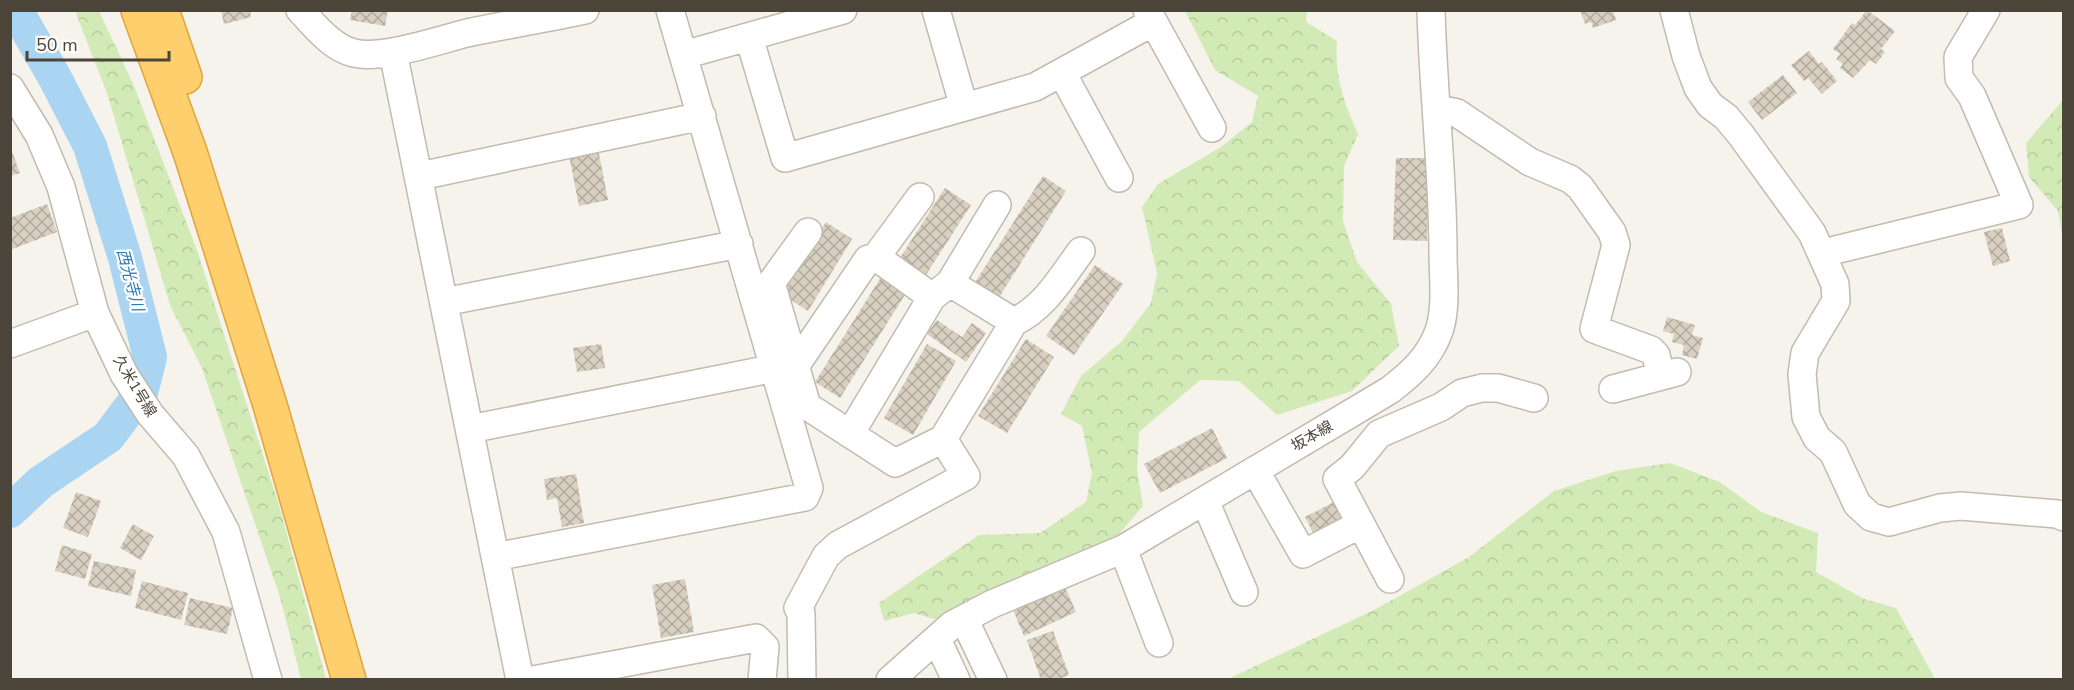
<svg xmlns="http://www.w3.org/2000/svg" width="2074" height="690" viewBox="0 0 2074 690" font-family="'Nunito Sans','Noto Sans JP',sans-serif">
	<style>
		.forest { fill: url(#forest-crowns) }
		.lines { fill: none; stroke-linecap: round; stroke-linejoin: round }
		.river { stroke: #a9d4f2; stroke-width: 34 }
		.building { fill: url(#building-cross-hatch) }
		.minor-casing { stroke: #c2bbae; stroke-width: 30 }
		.highway-casing { stroke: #e0a43c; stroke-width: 36 }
		.minor { stroke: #fff; stroke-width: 27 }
		.highway { stroke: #ffcf6e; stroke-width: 33 }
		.labels { text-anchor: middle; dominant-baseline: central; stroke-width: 4.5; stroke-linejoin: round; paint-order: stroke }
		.street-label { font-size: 15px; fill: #4b4439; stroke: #fff }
		.water-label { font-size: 16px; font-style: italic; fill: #2e7ab2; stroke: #fff }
	</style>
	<defs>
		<pattern id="forest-crowns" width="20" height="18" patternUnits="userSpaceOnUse" patternTransform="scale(1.5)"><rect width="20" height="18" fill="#d2eab5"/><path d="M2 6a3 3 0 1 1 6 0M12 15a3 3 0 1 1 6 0" fill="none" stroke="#b6ca9c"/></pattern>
		<pattern id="building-cross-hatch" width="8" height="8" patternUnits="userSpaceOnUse" patternTransform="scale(1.5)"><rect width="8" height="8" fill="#d8cfc1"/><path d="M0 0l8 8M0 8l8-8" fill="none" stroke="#b1aa9e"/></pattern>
	</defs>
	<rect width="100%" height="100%" fill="#f6f3ec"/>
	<!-- forest -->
	<path class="forest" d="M75,11H99L134,86L197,250L279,505L326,679H301L280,597L202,368L170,305L107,93Z
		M1185,11H1307L1306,22L1337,41C1334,75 1344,103 1358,134L1344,166L1343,221L1357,262L1391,304L1399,346L1352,391L1277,415L1239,381L1200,380L1139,432L1137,470L1143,506L1113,541L1012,579L941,621L914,613L884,621L879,603L979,535L1040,533L1086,502L1092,473L1082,426L1061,414L1081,376L1122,341L1151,303L1157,273L1142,207L1158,184L1221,147L1252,122L1258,96L1215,70Z
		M2063,100V240L2058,211L2029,177L2026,143Z
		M1670,463L1720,482L1761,512L1818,533L1816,572L1864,599L1896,608L1935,679H1228L1376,609L1469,557L1554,491L1616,471Z"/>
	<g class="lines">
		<!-- river -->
		<path class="river" d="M10,511L41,482L108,437L141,393L150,357L125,258L90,146L55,78L16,10"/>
	</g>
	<!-- building -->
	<path class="building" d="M221,10H250L251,17L224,24Z
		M352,10H388L385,26L350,20Z
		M1580,10H1613L1616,20L1593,28L1591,22L1585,24Z
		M1867,10L1895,31L1881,49L1885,52L1876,64L1870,60L1853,78L1840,68L1843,64L1836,59L1840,54L1833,49L1852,23L1855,25Z
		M1809,51L1819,64L1822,62L1837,81L1822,94L1808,78L1804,81L1791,65Z
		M1783,75L1797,93L1762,120L1748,102Z
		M10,146L20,173L10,176Z
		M598,149L608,200L579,206L569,155Z
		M1396,158H1429L1427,241L1393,240Z
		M1043,176L1066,191L998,299L974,284Z
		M945,188L971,205L924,278L898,261Z
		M47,204L57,232L10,250V218Z
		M826,222L852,239L808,311L782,294Z
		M2002,228L2010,261L1993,266L1984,232Z
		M1095,265L1123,284L1074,355L1046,336Z
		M883,274L908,290L840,398L815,382Z
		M1667,317L1695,325L1692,335L1703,338L1697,359L1682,355L1684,345L1672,342L1674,334L1663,331Z
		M937,320L962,337L972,323L986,333L966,362L927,334Z
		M1026,339L1054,357L1007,433L978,416Z
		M601,344L605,368L577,372L573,348Z
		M927,344L956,361L913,435L884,418Z
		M1212,428L1227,458L1160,493L1144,464Z
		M576,474L584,523L562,527L557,498L547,500L544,479Z
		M76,492L101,501L88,537L63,528Z
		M1338,500L1349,521L1316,539L1305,517Z
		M133,524L154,536L141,560L120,548Z
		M62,545L92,554L85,579L55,571Z
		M94,561L136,570L131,596L88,586Z
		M685,579L694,632L661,638L652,585Z
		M142,581L188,593L181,620L135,608Z
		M1065,587L1076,612L1024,636L1013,610Z
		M190,598L233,608L227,634L184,625Z
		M1053,631L1069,675L1056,680H1041L1027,640Z"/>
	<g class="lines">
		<defs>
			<path id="minor" d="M300,10C315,26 332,48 354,53C381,60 439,40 467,33C506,25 546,18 585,10
				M936,10L964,107
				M1147,10L1212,128
				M1674,10L1686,56L1698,88L1710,105L1726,117L1741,135L1812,233L1835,284L1836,301L1805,353L1802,374L1806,417L1817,438L1833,452L1857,504L1871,517L1889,522L1940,508L1961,506L2057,514L2064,517
				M749,37L785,158L1035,87L1153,22
				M393,52L520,680
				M684,55L843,10
				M1062,73L1119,178
				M10,88L39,135L61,187L95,313L124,374L150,414L186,456L226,532L268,680
				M1437,113L1448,111L1457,113L1530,162L1570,179L1580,187L1612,232L1616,245L1594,329L1651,350L1656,355L1661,376
				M420,176L702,116
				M808,232L771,283L807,406L895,463L943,439L1014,322C1045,307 1061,278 1081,251
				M1824,256L1835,250L2019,205L1972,96L1959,78L1958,57L1986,10
				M876,257L932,297
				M950,283L1014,322
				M444,302L739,244
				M10,344L95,313
				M796,365L868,259L876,257L920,197
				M1613,389L1677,372
				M470,429L775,368
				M850,434L932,297L950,283L997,205
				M1255,470L1303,554L1359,525
				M1205,501L1244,592
				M1123,549L1159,643
				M495,557L805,497L809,488L670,10
				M1390,579L1337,479L1352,467L1379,434L1441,407L1462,393L1482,388H1498L1534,398
				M964,619L993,680
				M934,641L942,650L956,680
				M533,680L756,638L765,647L762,680
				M802,680L801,613L798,608L826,556L838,545L966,476L943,439
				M890,680L952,625L992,604L1123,549L1390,390C1412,373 1429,358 1439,331C1447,307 1443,278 1443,253C1443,172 1433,92 1431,10"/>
			<path id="highway" d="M138,10L190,152L270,405L349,680
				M162,10L185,77"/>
		</defs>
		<!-- minor casing -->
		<use href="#minor" class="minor-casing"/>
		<!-- highway casing -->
		<use href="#highway" class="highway-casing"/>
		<!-- minor -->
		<use href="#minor" class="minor"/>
		<!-- highway -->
		<use href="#highway" class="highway"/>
	</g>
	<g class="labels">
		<!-- street labels -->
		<g class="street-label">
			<text transform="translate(135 386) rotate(59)">久米1号線</text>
			<text transform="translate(1312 436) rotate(-30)">坂本線</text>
		</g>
		<!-- water labels -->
		<g class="water-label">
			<text transform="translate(130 280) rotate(75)">西光寺川</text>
		</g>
	</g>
	<!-- border -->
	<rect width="2074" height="690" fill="none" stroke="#4b4439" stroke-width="24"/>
	<!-- scale -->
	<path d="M27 51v9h142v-9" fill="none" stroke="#4b4439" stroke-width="3"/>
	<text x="36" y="51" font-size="18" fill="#4b4439" stroke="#ffffff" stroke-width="4.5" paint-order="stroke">50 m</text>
</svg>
